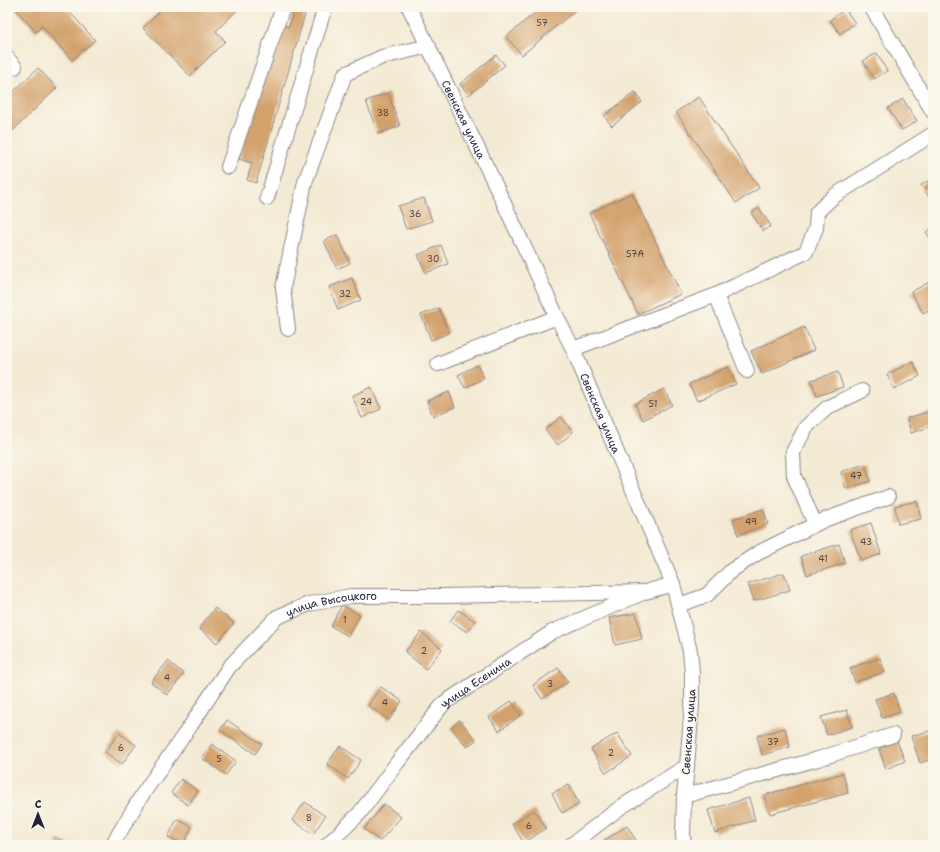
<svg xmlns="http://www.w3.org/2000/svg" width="940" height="852" viewBox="0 0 940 852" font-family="'Shantell Sans',sans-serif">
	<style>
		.building { fill: #d3a26c }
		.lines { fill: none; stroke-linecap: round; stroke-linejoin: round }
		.minor-casing { stroke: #8a8687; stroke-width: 16 }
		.minor { stroke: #fff; stroke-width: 14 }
		.labels { text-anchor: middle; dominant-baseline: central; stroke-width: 3; stroke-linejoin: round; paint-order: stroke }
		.number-label { font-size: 9px; fill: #4e4247 }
		.street-label { font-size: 11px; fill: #22223b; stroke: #fbf7ec }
	</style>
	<rect width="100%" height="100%" fill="#fbf7ec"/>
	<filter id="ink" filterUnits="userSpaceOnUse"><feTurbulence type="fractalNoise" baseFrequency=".025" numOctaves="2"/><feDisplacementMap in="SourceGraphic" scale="8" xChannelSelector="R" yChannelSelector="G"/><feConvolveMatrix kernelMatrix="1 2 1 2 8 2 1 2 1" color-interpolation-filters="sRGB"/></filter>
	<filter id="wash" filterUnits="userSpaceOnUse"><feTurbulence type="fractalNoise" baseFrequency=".012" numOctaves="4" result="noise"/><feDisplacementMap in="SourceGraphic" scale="16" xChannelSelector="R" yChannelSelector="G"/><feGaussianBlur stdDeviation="0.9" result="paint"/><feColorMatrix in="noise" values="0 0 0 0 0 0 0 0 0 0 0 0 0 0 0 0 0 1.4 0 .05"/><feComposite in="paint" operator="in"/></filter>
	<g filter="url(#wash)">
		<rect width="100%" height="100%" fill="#f3ead3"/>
		<g id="blocks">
			<!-- building -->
			<path class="building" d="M14,7H65L95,40L72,60L42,26L36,32Z
				M164,7H240L216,31L225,41L190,76L143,28Z
				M294,7H307L256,183L247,180L252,163L239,159L278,24L289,27Z
				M542,7H577L578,8L522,55L506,37Z
				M845,9L855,23L840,34L830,20Z
				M877,53L887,71L874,79L863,61Z
				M496,55L505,65L469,95L460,84Z
				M38,68L57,88L7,136V98Z
				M635,92L642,102L612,126L604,116Z
				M388,93L400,126L378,134L366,101Z
				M699,97L759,188L736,203L676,112Z
				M903,99L917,121L902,130L888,108Z
				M933,178V199L931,200L921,185Z
				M632,193L681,294L638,314L589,213Z
				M424,198L432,221L406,229L398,206Z
				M759,208L771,226L763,231L751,213Z
				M933,228V242L926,232Z
				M337,235L350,263L337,269L324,241Z
				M441,245L448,264L426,273L418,255Z
				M352,278L361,300L338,310L329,287Z
				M933,280V308L923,313L911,292Z
				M439,308L449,333L431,340L421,315Z
				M804,327L814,350L762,374L751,351Z
				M913,362L920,376L894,389L887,374Z
				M477,365L484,378L465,388L458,375Z
				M728,367L736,384L697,401L689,384Z
				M838,372L843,387L817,396L811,380Z
				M371,387L381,409L362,418L352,396Z
				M664,389L672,405L643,420L635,404Z
				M449,392L455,407L433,416L427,401Z
				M931,411L933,418V426L911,433L907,418Z
				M561,417L573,432L558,445L545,430Z
				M865,464L870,481L846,489L841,472Z
				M917,501L921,519L898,524L895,506Z
				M763,509L768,524L738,535L733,519Z
				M871,523L881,554L861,561L850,530Z
				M839,544L845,563L807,575L801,556Z
				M784,573L790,590L754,601L748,584Z
				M342,605L360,615L348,636L331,626Z
				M215,608L234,623L217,643L199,628Z
				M458,610L475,621L467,632L450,621Z
				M636,613L642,639L615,645L609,618Z
				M421,632L442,649L426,669L405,652Z
				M880,658L885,672L855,682L850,668Z
				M168,661L184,674L167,695L151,682Z
				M558,668L568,682L542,699L533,685Z
				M381,687L402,701L389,720L368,705Z
				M894,693L900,712L882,718L875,699Z
				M511,701L521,715L499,731L489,717Z
				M847,710L852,727L827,735L821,717Z
				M227,720L262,744L255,754L220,730Z
				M460,720L476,740L467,747L451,728Z
				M785,728L790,747L762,755L757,736Z
				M933,730V759L920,763L911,736Z
				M119,733L136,745L122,764L105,752Z
				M617,733L632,756L606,773L591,749Z
				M897,741L905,761L886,769L879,749Z
				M212,744L236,761L226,775L202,758Z
				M340,746L361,760L348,779L327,764Z
				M843,773L848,793L770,814L764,795Z
				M181,779L198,791L188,805L171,793Z
				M569,785L579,804L562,813L552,793Z
				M749,798L755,820L715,833L708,810Z
				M305,802L325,816L313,834L292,820Z
				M384,804L401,817L380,841L364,829Z
				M534,810L546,828L524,843L512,824Z
				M177,819L192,827L184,844L168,837Z
				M627,826L639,845H605L603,841Z
				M58,840L70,845H56Z"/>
		</g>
	</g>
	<g filter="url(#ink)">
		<use href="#blocks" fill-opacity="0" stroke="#8a8687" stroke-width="1"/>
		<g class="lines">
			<defs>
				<g id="minor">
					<path id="s1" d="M409,7L494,182L557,317L573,349L673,584L690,651L692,672V705L687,766L684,796L683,836L684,845"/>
					<path d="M871,7L933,112"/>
					<path d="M7,58L15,67"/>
					<path d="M228,167L283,7"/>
					<path d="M267,198L325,7"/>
					<path d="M716,295L747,371"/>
					<path d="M288,329L283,288L305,182L345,74L382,57L429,46"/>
					<path d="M573,349L716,295L806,252L816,228L817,212L834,196L933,134"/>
					<path d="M438,364L557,317"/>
					<path d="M815,524L794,476L793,452L806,427L828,407L862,391"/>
					<path d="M679,605L707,595L732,570L758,553L824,520L888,497"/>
					<path d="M684,796L818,759L893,735"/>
					<path id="s2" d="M112,845L142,795L191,725L229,667L277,617L309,604L351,596H446L645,592"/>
					<path id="s3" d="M327,845L359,814L397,763L444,703L552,632L645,592L673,584"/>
					<path d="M571,845L621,807L687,766"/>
				</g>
			</defs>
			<!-- minor casing -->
			<use href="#minor" class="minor-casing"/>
			<!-- minor -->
			<use href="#minor" class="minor"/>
		</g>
	</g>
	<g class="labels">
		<!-- number labels -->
		<g class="number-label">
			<text x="542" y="23">57</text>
			<text x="383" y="113">38</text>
			<text x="415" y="214">36</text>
			<text x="635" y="254">57А</text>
			<text x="433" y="259">30</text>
			<text x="345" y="294">32</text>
			<text x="366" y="402">24</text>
			<text x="653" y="404">51</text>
			<text x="856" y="476">47</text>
			<text x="751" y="522">49</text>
			<text x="866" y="542">43</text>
			<text x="823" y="559">41</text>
			<text x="345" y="620">1</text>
			<text x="424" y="651">2</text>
			<text x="167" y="678">4</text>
			<text x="550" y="684">3</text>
			<text x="385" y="703">4</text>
			<text x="773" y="742">37</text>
			<text x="121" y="748">6</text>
			<text x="611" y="753">2</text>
			<text x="219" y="759">5</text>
			<text x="309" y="818">8</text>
			<text x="529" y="826">6</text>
		</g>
		<!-- street labels -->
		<g class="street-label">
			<text stroke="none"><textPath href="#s1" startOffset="125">Свенская улица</textPath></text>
			<text stroke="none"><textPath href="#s1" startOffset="449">Свенская улица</textPath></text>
			<text stroke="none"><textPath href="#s2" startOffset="339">улица Высоцкого</textPath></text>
			<text stroke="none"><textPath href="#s3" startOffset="222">улица Есенина</textPath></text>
			<text transform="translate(689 732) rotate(-86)">Свенская улица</text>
		</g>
	</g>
	<!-- margin -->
	<rect width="940" height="852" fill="none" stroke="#fbf7ec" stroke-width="24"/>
	<!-- north arrow -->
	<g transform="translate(38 814)" stroke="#fbf7ec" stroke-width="3" paint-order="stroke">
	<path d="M0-3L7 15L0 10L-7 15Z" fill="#22223b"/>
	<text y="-6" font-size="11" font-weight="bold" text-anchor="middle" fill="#22223b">С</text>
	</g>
</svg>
